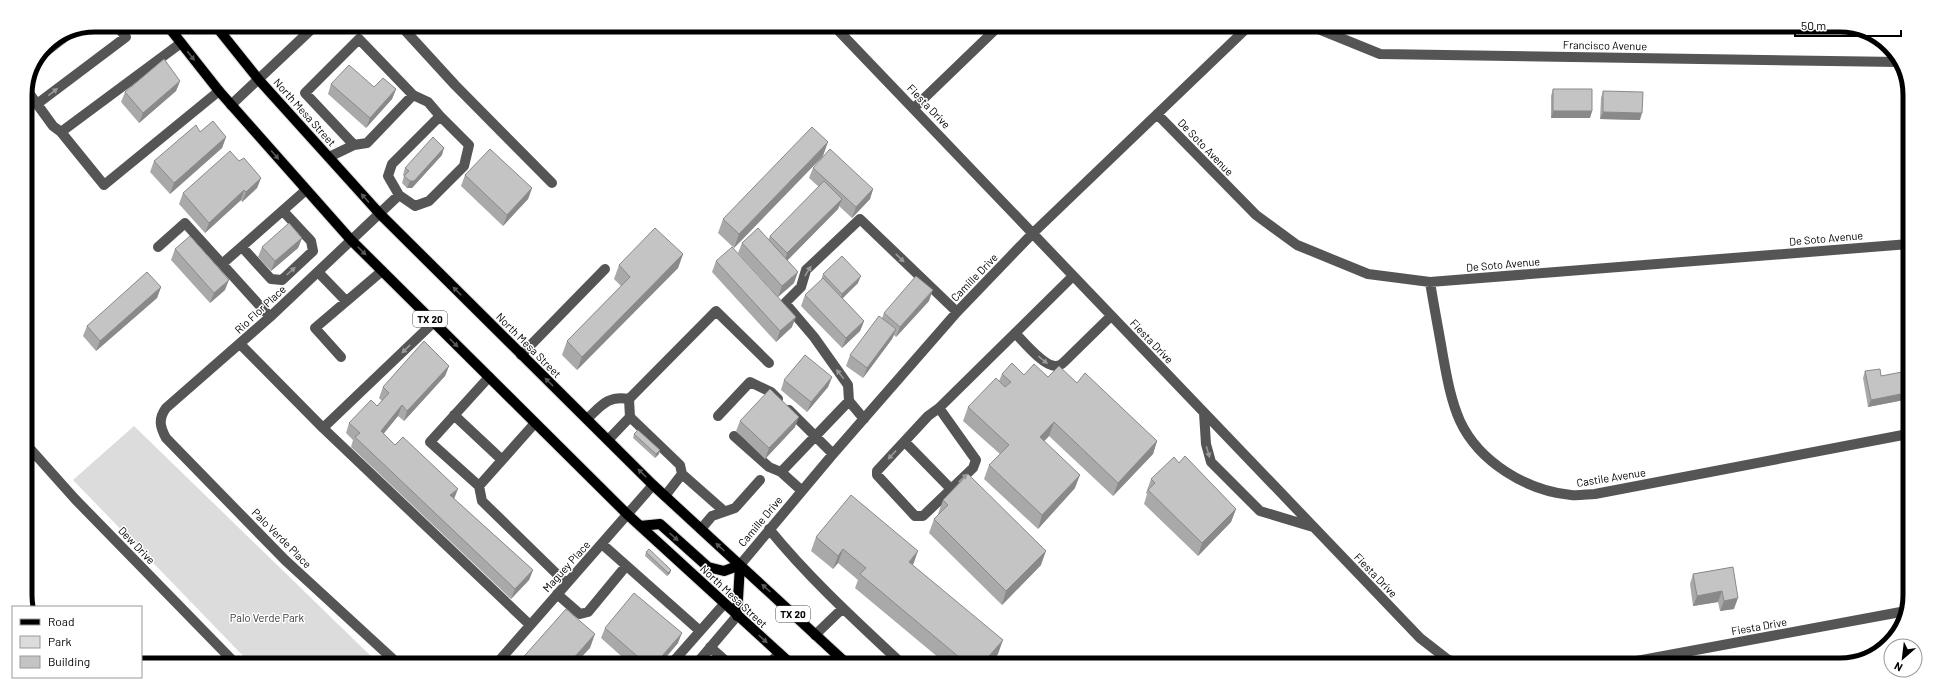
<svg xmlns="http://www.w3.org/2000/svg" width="1935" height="690" viewBox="0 0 1935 690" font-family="Barlow,sans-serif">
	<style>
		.green { fill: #dcdcdc }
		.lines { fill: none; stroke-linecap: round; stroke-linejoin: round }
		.major-casing { stroke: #dbdbdb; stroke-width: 12 }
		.minor { stroke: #555; stroke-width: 10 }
		.major { stroke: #000; stroke-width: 10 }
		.wall { fill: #a9a9a9 }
		.shaded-wall { fill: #898989 }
		.building { fill: #c4c4c4; stroke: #898989 }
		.oneway { fill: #595959 }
		.oneway2 { fill: #999 }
		.labels { text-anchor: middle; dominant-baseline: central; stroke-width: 3; stroke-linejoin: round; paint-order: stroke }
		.shield { fill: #fff; stroke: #4c4c4c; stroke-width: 1 }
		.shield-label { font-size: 10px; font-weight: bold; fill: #000 }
		.street-label { font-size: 11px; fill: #000; stroke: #fff }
		.park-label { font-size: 11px; fill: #333; stroke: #fff }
		.rim { fill: none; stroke: #000; stroke-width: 5 }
	</style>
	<rect width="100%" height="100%" fill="#fff"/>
	<!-- green -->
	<path class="green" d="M134,426L377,662H249L73,480Z"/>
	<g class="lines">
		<defs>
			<path id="major" d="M167,25L219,91L351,240L627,514L790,663
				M215,25L259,80L380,214L653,485L846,663
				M640,526L660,524L708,567L724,571L740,565
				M737,616L740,565"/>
		</defs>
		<!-- major casing -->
		<use href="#major" class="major-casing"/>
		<!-- minor -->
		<path class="minor" d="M401,26L455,85L552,183
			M835,27L1420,638L1447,659L1459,664
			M1316,28L1380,54L1899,62
			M181,43L61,132L104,185L219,91
			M40,56L75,29
			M26,89L37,104L126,37L116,25
			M37,104L53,126L61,132
			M231,105L316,25
			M914,108L998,27
			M1157,114L1256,215L1297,245L1368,274L1430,282L1909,244
			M440,116L469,145L464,166L429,201L415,206L399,195L388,176L392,164Z
			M354,145L367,143L413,95
			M329,157L354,145L305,93L359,39L413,95L428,102L440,116
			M158,247L185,223L270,317
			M242,247L271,279L282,280L313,251L311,241L283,211
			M222,264L306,190
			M318,272L346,301
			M1430,282C1434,307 1439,332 1443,356C1447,378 1451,401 1460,421C1479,462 1527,491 1571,495C1579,496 1588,494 1595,494L1908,434
			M1015,333C1023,341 1044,367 1056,366C1059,366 1062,364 1064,362L1111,316
			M240,344L323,428L530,625
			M521,355L605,269
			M341,357L315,328L382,271
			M489,377L430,442L479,486L482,501L566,583
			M629,399L716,311L769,363
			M939,408L976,460L973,468L923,516H915L877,475V471L928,416L939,408L1073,276
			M789,410L833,454
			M1204,413L1206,444L1211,462L1260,511L1313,527
			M454,415L501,459
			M718,416L750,382L771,392L778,399
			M630,417L680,465L682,474L665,496
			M587,419C601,406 608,395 629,399L630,417L608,440
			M864,419L849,401L848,385L814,337L785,303L801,287L806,270L860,219L957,312
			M323,428L434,322
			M734,436L769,467L781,472L801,490
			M905,442L951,489
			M25,443L75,499L234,662
			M781,472L849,401
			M682,474L724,511
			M479,486L535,423
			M701,529L712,516L735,508L760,480
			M769,529C809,578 855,620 901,663
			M602,544L700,631
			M740,565L833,454L957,312L1032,234L1248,27
			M557,594L580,614L588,612L626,566
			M815,635L842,609
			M710,647L728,663
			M396,662L285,560L166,438C160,427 158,419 166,408L270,317L399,195
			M498,662L653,485
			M672,663L724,604
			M697,663L737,616
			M770,663L779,653
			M833,663L839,657
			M1615,665L1906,611"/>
		<!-- major -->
		<use href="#major" class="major"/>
	</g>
	<!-- wall -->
	<path class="wall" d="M180,81L176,91L139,123L121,102L125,92Z
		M331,84L374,87L396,89L392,99L366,128L328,94Z
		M1553,89L1592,111L1590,118H1551V96Z
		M1603,91L1640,120L1600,119L1601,98Z
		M200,132L226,137L222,148L170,194L150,172L154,161Z
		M442,155L412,188H407L402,183L404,176L403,175L405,168Z
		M823,156L734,248L718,233L723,219Z
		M239,161L261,178L257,188L242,202L241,200L205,233L179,204L183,193Z
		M813,168L873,189L870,199L852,218L839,206L838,209L787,260L794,283L778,297L738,253L742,243L768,240L770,236L819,187L809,178Z
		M465,175L532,188L528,199L503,226L461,186Z
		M302,238L298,248L271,271L258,257L262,247Z
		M175,249L225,290L210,303L171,260Z
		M683,254L678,268L577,370L562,355L567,341L621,286L614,279L619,265Z
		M716,261L792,327L776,342L712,272Z
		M823,274L858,283L842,298L864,321L860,331L842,348L801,306L805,295L821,281Z
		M161,287L157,298L96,351L83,336L87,326Z
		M929,301L896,337L894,335L892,339L863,378L846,366L850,355L882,318L884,313Z
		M449,366L445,376L404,421L398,416L383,434L454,499L533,570L529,580L511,599L351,447L353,440L346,433L349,423L377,406L382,401L379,398L383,387Z
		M1865,371L1881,376L1906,393L1904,400L1868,407L1863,378Z
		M1002,374L1024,375L1048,377L1077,383L1157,441L1153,454L1113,496L1049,436L1044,441L1075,488L1038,529L984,479L989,465L1000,454L963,421L968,407L999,381Z
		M832,377L828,387L807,412L781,390L784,380Z
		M740,421L795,427L765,459L736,431Z
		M634,434L659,454L655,458L633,438Z
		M1179,463L1236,509L1231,522L1198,556L1144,504L1147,494L1146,493L1151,479Z
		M943,500L1041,565L1002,605L929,533L934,519L939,514H938Z
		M816,537L913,565L998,654L990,663H945L855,588L858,580L838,563L833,569L811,551Z
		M646,552L671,570L670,573L667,576L645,556Z
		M1733,567L1734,609L1720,611L1718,602L1693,606L1690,584L1693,574Z
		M605,628L678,643L661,663H629L601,638Z"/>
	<!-- shaded-wall -->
	<path class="shaded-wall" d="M180,81L176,91L139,123L143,113Z
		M396,89L392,99L366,128L370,118Z
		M1553,111H1592L1590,118H1551Z
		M1603,112L1642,113L1640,120L1600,119Z
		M226,137L222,148L170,194L174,183Z
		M828,142L823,156L734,248L739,234Z
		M444,148L442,155L412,188H407L410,181Z
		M261,178L257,188L242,202L246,192Z
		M532,188L528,199L503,226L507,215Z
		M873,189L870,199L852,218L856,207Z
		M244,190L241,200L205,233L209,223Z
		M842,199L838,209L784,264L787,253Z
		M302,238L298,248L271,271L275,261Z
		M683,254L678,268L577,370L582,357Z
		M798,272L794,283L778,297L782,286Z
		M861,276L858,283L840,301L842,294Z
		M229,280L225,290L210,303L214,293Z
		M161,287L157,298L96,351L100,341Z
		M933,290L929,301L896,337L900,327Z
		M796,317L792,327L776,342L780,331Z
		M864,321L860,331L842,348L846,338Z
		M896,329L892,339L863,378L867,368Z
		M449,366L445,376L404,421L407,411Z
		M832,377L828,387L807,412L811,402Z
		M1906,393L1904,400L1868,407L1871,400Z
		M402,405L398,416L377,442L381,431Z
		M799,417L795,427L765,459L769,448Z
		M1054,422L1049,436L1035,451L1040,437Z
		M1157,441L1153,454L1113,496L1118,483Z
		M660,450L659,454L655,458L656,454Z
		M1080,475L1075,488L1038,529L1042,515Z
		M458,489L454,499L446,506L450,495Z
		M1236,509L1231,522L1198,556L1202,543Z
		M843,549L838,563L833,569L838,556Z
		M918,551L913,565L909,562Z
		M1046,551L1041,565L1002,605L1006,591Z
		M533,570L529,580L511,599L515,589Z
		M671,570L670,573L667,576L668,573Z
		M1722,591L1718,602L1693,606L1697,596Z
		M1738,598L1734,609L1720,611L1724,601Z
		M682,633L678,643L661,663H656Z
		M595,634L590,648L577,662H570Z
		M1003,640L998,654L990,663H983Z"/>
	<!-- building -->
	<path class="building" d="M164,59L180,81L143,113L125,92Z
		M349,65L374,87L383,78L396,89L370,118L331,84Z
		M1553,89H1592V111H1553Z
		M1603,91L1643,92L1642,113L1603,112Z
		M213,121L226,137L174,183L154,161L196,125L200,132Z
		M812,127L828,142L739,234L723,219Z
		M433,137L444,148L414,181H410L404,176L409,171L405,168Z
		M490,149L532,188L507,215L465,175Z
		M830,149L873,189L856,207L813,168Z
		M230,151L239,161L244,158L261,178L246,192L244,190L209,223L183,193Z
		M824,181L842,199L787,253L770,236Z
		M289,223L302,238L275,261L262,247Z
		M655,228L683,254L582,357L567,341L630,277L619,265Z
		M758,228L798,272L782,286L742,243Z
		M190,236L229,280L214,293L175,249Z
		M732,247L796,317L780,331L716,261Z
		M842,256L861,276L842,294L823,274Z
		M147,272L161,287L100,341L87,326Z
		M916,276L933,290L900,327L884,313Z
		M823,278L864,321L846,338L805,295Z
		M879,316L896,329L867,368L850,355Z
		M424,341L449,366L407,411L402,405L381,431L395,445L403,437L458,489L450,495L533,570L515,589L355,437L360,433L349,423L371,400L377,406L389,393L383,387Z
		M805,355L832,377L811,402L784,380Z
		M1012,363L1024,375L1034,364L1048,377L1059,366L1077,383L1085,373L1157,441L1118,483L1054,422L1040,437L1080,475L1042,515L989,465L1009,445L968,407L996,378L1005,387L1011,382L1002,374Z
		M1880,369L1881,376L1902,372L1906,393L1871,400L1865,371Z
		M770,389L799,417L769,448L740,421Z
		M638,430L660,450L656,454L634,434Z
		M1185,456L1236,509L1202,543L1148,490L1155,483L1151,479L1174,457L1179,463Z
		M968,474L1046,551L1006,591L934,519L948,505L943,500Z
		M851,495L918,551L909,562L1003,640L983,663H966L860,574L866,568L843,549L838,556L816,537Z
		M649,549L671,570L668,573L646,552Z
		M1733,567L1738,598L1724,601L1722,591L1697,596L1693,574Z
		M634,593L682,633L656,663H645L605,628Z
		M566,609L595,634L570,662H519Z"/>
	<!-- one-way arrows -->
	<defs><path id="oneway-solid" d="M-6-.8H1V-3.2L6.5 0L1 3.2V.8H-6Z"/></defs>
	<g class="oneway">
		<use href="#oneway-solid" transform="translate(191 56) rotate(52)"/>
		<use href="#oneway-solid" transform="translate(275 155) rotate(49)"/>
		<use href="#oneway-solid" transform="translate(365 198) rotate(-132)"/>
		<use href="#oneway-solid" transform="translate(362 251) rotate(45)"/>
		<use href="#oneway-solid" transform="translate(457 291) rotate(-135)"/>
		<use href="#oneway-solid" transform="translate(454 343) rotate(45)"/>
		<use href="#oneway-solid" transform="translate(549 382) rotate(-135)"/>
		<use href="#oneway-solid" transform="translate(642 473) rotate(-135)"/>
		<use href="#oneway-solid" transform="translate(674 537) rotate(42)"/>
		<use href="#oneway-solid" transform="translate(720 547) rotate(-138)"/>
		<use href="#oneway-solid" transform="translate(766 588) rotate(-138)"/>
		<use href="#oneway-solid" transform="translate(763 639) rotate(42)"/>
	</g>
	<g class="oneway2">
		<use href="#oneway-solid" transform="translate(53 92) rotate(-38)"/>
		<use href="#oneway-solid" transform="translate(900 258) rotate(44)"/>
		<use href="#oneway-solid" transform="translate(291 271) rotate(-42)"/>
		<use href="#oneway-solid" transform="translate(808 271) rotate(-58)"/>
		<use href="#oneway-solid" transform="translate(406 349) rotate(136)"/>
		<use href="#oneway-solid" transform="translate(1043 360) rotate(39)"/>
		<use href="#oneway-solid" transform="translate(840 374) rotate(-129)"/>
		<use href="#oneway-solid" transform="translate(1208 452) rotate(74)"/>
		<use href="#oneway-solid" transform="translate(892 455) rotate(133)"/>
		<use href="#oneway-solid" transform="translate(963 478) rotate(-43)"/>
	</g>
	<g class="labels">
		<!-- shield labels -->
		<g class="shield">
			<rect x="413" y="311" width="34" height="16" rx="3"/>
			<rect x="776" y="606" width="34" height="16" rx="3"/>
		</g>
		<g class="shield-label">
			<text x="430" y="319">TX 20</text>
			<text x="793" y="614">TX 20</text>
		</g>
		<!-- street labels -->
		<g class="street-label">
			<text transform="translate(1605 45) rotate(1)">Francisco Avenue</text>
			<text transform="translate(929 106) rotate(46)">Fiesta Drive</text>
			<text transform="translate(305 112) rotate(48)">North Mesa Street</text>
			<text transform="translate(1206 147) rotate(46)">De Soto Avenue</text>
			<text transform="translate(1826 238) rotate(-5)">De Soto Avenue</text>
			<text transform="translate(1503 264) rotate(-5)">De Soto Avenue</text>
			<text transform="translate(974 277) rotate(-46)">Camille Drive</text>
			<text transform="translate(260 309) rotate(-43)">Rio Flor Place</text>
			<text transform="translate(1152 341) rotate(46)">Fiesta Drive</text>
			<text transform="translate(529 345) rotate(45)">North Mesa Street</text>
			<text transform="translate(1611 477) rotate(-9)">Castile Avenue</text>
			<text transform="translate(760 521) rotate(-50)">Camille Drive</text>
			<text transform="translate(282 538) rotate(45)">Palo Verde Place</text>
			<text transform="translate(137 545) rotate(46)">Dew Drive</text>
			<text transform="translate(566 566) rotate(-48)">Maguey Place</text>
			<text transform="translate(1376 575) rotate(46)">Fiesta Drive</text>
			<text transform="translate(734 596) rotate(43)">North Mesa Street</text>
			<text transform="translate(1759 626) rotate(-10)">Fiesta Drive</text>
		</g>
		<!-- park labels -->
		<g class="park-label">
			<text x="267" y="617">Palo Verde Park</text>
		</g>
	</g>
	<!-- crop -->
	<path d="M0 0H1935V690H0ZM95 32H1840A63 63 0 0 1 1903 95V595A63 63 0 0 1 1840 658H95A63 63 0 0 1 32 595V95A63 63 0 0 1 95 32Z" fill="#fff" fill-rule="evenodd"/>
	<path class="rim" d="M95 32H1840A63 63 0 0 1 1903 95V595A63 63 0 0 1 1840 658H95A63 63 0 0 1 32 595V95A63 63 0 0 1 95 32Z"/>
	<!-- legend -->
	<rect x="12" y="606" width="130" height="72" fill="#ffffff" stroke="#999999"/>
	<rect x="20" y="619" width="20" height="6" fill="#000000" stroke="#999999"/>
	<text x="48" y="626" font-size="12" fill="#000000">Road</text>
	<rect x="20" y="636" width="20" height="12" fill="#dcdcdc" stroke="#999999"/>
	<text x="48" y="646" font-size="12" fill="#000000">Park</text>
	<rect x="20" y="656" width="20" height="12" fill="#c4c4c4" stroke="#999999"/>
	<text x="48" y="666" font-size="12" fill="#000000">Building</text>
	<!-- north arrow -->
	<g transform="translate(1903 658) rotate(208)"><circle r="19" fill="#ffffff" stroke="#999999"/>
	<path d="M0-3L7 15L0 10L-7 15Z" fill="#000000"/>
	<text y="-6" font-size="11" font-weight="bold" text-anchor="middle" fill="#000000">N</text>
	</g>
	<!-- scale -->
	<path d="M1795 30v6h106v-6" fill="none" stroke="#000000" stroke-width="2"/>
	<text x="1801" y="30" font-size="12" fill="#000000" stroke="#ffffff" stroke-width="3" paint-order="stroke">50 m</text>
</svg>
